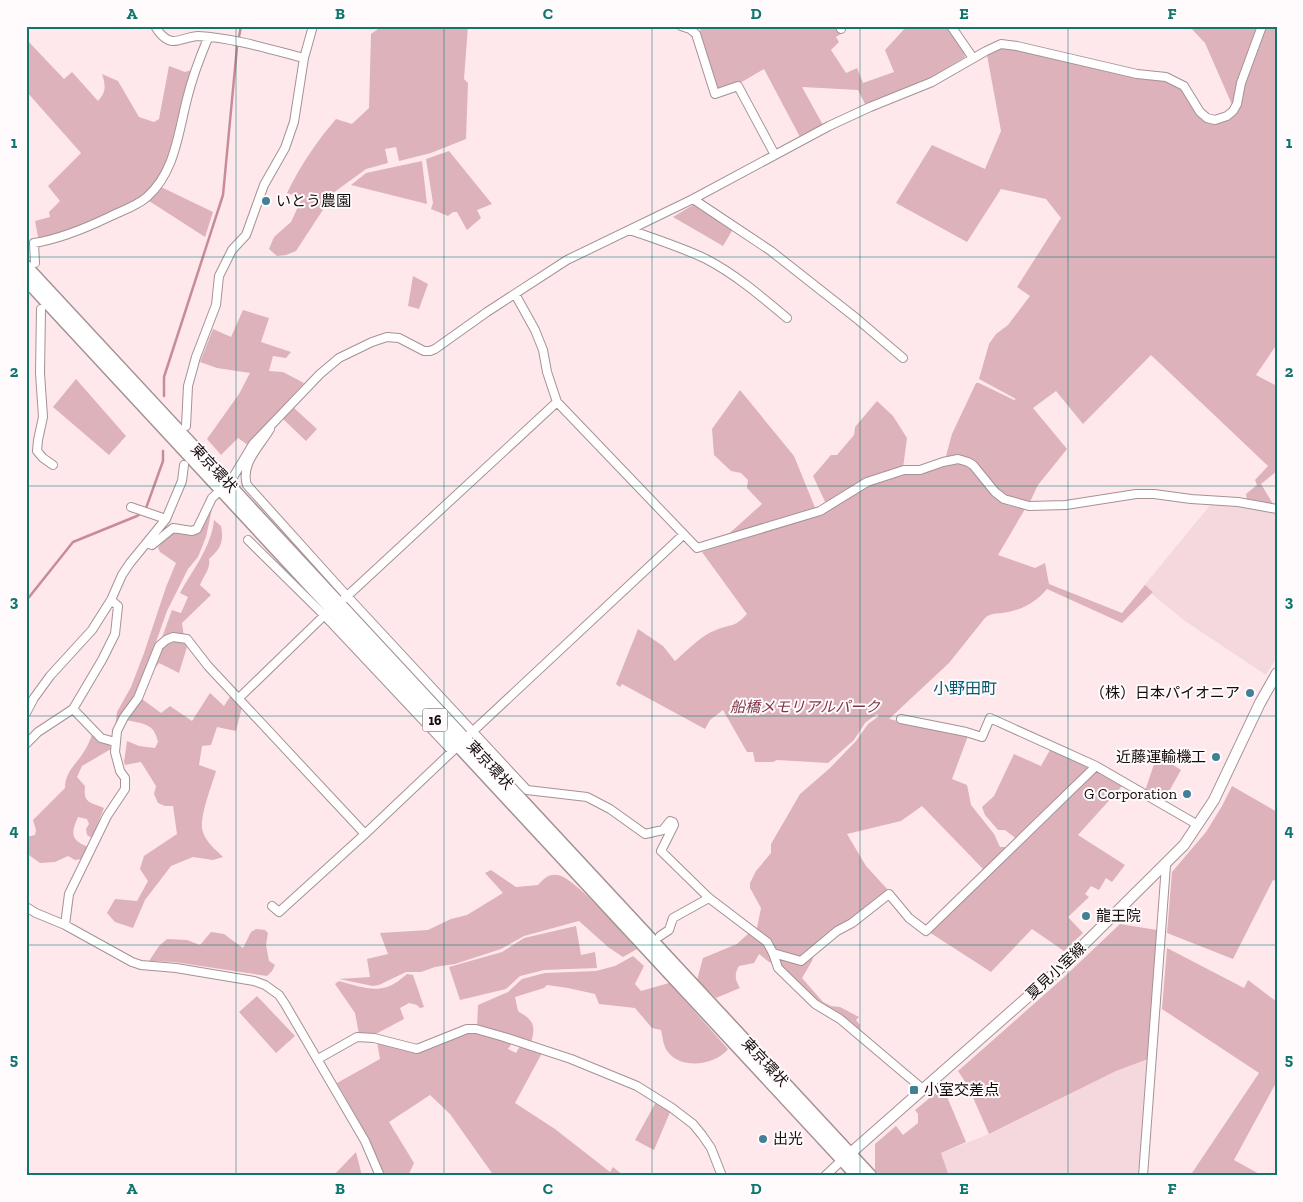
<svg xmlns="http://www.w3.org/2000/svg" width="1303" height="1202" viewBox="0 0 1303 1202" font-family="'Zilla Slab','Noto Sans JP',serif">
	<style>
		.built { fill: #f5d8dd }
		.green { fill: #ddb2ba }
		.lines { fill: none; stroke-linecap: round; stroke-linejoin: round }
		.stream { stroke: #c78c98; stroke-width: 2.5 }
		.minor-casing { stroke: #a59295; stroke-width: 10 }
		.major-casing { stroke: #a59295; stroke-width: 12 }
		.highway-casing { stroke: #a59295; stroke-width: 14 }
		.minor { stroke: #fff; stroke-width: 8 }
		.major { stroke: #fff; stroke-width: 10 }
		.highway { stroke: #fff; stroke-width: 11 }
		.grid { fill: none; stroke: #0f766e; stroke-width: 1; stroke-opacity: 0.55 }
		.poi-dot { fill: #428195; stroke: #fffafb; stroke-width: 2 }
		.labels { text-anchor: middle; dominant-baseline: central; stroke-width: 4; stroke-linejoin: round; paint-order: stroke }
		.shield { fill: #fffafb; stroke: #5a5354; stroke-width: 1 }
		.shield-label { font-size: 14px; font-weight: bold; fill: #130c0d }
		.poi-label { font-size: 15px; fill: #130c0d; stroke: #fffafb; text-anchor: start }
		.street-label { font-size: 15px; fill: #130c0d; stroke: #fffafb }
		.park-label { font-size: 15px; font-style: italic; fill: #7f3549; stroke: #fffafb }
		.neighbourhood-label { font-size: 16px; fill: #025b71; stroke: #fffafb }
		.neatline { fill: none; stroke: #0f766e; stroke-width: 2 }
		.grid-label { font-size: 16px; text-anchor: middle; font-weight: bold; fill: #0f766e }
	</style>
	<rect width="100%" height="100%" fill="#fee8ec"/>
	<!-- built -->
	<path class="built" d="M1211,504L1238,505L1277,512V657L1266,675L1185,621L1143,587Z
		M1148,1059L1138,1176H949L941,1153L989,1134L1116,1071Z"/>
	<!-- green -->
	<path class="green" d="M382,26H468L464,79L468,83L466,139L431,153L399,161L396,147L385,149L388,163L366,169L329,196L328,202L296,251L286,255L277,256L269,249L274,237L291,222L302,198L287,193C301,165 316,142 336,119L352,124L369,108L371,34Z
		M701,26H836L842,33L836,37L839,42L831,50L846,73L857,68L863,83L894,72L885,50L907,26H946L964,52L965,57L930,78L865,104L858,90L802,87L823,125L800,137L764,69L740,83L717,91L700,32Z
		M1189,26H1259L1233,107L1205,43Z
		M1265,26H1277V344L1256,375L1277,386V471L1261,484L1273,504L1247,500L1246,494L1257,485L1255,480L1268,466L1151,355L1083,424L1056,391L1033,408L1067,449L1038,485L1029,504L1004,497L973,463L946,458V456L952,434L976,383H979L1014,400L1016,399L979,379L989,344L996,334L1008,325L1030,296L1017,287L1061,218L1046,199L1001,189L967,242L896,203L932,145L985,169L1001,131L987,55L1005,47L1143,78L1169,82L1180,87L1215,123C1224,122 1233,119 1238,111C1243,103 1243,94 1245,85C1250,65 1259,46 1265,26Z
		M26,39L64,79L72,72L98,101C106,92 106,86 102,74L118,81L139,117L154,122L159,119L169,66L185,72L195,69L174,147L157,184L144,198L93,222L44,239L38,237L35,221L50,217L49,212L60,201L48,186L81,153L26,91Z
		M449,151L492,204L477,210L481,218L467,230L457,212H453L448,216L431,209L433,203L426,159Z
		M422,161L427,204L351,185L366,173Z
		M159,186L213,212L205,237L146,199Z
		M693,205L698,206L733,229L723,246L673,217Z
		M413,276L428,284L419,309L408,306Z
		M243,310L269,318L261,342L291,352L286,358L273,356L269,371L283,372L304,383L248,445L238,438L221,455L207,439L239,394L250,373L217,368L200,362L213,329L231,337Z
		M76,379L126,436L109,455L53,407Z
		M740,390L794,456L816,510L723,539L762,504L747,488L748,480L741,473L731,471L714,455L712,429Z
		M877,401L893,416L907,438L903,468L827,506L813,476L831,455H837L854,435L855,427Z
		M293,407L317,429L306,441L282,418Z
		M957,462C979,464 985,492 1003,503C1010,507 1018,507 1025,509L998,555L1035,568L1045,563L1049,584L1122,613L1145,585L1153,592L1122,623L1047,589C1037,601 1024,609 1008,612C1000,614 992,612 985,618L949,663L889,719L968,736L952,779L967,785L971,805L994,834L1000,847H1013L985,871L922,806L901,821L847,834L866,866L889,891L802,957L774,951L756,933L761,908L750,888V883L756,871L771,853V844L800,794L830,768L856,741L868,724L879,716L877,714L865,723L854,740L828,763L777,760L773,762H755L753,752H747L723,710L710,720L705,729L622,684L620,687L616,684L638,629L663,646L675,661C688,650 700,636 716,630C732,623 733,629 747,614L702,552L828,510L868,484L904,473L921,472Z
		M212,509L206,537L198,557L188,569L167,611L136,698L115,728L117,712L131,687L144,653L166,587L176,563L160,552L158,548L170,531L191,533L204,521Z
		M214,520L221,526C224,541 221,549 209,559C211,568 203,577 200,585L211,595L182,623L184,637L160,643L172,610L181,613L188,597L180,593C193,569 211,548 214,520Z
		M173,639L184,642L187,647L179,673L159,663L150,674C156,660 159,645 173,639Z
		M210,693L224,706L231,695L242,707L236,731L217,727L211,745L202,746L199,765L216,771C212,785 198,820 203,832C206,842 216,850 223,857L213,860L193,857L171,866L145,900L133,928L115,922L107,913L115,899L137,901L148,881L140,869L144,856L177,834L173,806H165L158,803L154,794L156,786L141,762L125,765L124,762L127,741L139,746L155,748L158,742C154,723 144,724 126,720L142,699L161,713L170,706L192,721Z
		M92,735L109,744L111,749L82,766L77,777L85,786C83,804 91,802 104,808L92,838L87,835L86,829L89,824L87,819L78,817C71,833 70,840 88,847L82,859L75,860L68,856L55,862L40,863L26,853V837L35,835L36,830L33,820L65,788C65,771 77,764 85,750C88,745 90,740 92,735Z
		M1051,748L1092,767L1123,785L1078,835L1125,865L1112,882L1106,878L1099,890L1091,886L1085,894L1089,897L1068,917L1083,933L1064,951L1032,929L991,972L929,932L1022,843L1005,830H998L985,815L982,807L994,796L1014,754L1041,766Z
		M1157,755L1181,770L1163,802L1145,791Z
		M1232,786L1277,812V881L1273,880L1233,959L1167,933L1172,872L1206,832L1222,806Z
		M491,870L516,887L538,885C544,879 548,874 557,875C574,876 623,934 637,949L623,957L608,947L579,921L524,936L501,949L455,964L435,967L421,972H406L379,985L373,986L339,979L370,977L367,959L388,954L380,933L428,930L451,919L467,915L503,893L485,873Z
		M1120,924L1157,930L1148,1059L1116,1071L989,1134L968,1086L958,1071L1062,979Z
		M576,926L581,955L595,952L597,968L544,970L520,976L506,989L460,1000L449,967L502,952L524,938Z
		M256,929L265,930L268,933L266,945L269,961L275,965L272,971L267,976L174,962L149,961L159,946L167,939L187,940L200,945L211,932L224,934L243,948L251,932Z
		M749,933L766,944L774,964L769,962L759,954L754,963L739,966C734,974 735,980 740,988L716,998L697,980L703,958L737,944Z
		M1167,948L1244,988L1248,980L1277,1002V1081L1234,1160L1263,1176H1190L1259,1073L1162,1009Z
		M815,951L812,961L802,978L823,1002L831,1006L840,1007L859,1017L856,1020L860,1025L859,1032L815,1001L780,968L775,955L802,963Z
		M633,956L644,966L635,984L641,991L669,983L728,1049C716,1065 681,1070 668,1052C663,1046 663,1038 661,1030L652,1028L635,1008L599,1004L595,994L568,988L547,985L544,988L515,997L518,1011C534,1021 536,1025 531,1043L477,1028L478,1005L508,992L522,979L545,973L596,971L615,966Z
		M407,974L413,975L424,1007L420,1008L417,1005L409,1003L400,1008L404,1019L372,1036L359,1034L355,1013L335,984L339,981C354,985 372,992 387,987C394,985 401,979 407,974Z
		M257,996L295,1036L276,1053L239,1012Z
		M465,1033H476L512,1043L508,1049L516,1053L520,1046L542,1053L515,1103L555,1129L610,1172L613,1167L624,1176H494L450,1114L430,1095L389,1122L414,1163L408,1176H384L368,1138L337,1083L380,1059L377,1042L411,1051Z
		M943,1087L966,1142L941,1153L949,1176H881L875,1170V1144L896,1126L903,1135L918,1123V1114L915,1110Z
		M656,1102L671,1110L654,1150L635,1140Z
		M356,1152L362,1176H335L334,1175Z"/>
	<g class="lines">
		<!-- stream -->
		<path class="stream" d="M164,396V377L223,195L237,47L241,26
			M26,601L73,542L137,516L145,511L163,461V451"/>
		<defs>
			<path id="minor" d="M155,26C158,32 165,40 172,41C178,42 190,36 198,36C234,38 269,49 304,58
				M681,26L690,29L696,34L715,94L738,86L775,155
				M840,26L841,29
				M951,26L973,58
				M693,199L771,251L856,318L903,358
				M630,230C655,239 681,247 706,259C735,274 762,297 787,318
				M35,263L34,243C60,239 86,228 109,217C121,211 137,206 147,197C175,172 178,134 187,99C192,78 200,57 208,38
				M515,294L535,330L543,350L547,372L557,402L697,548L820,511L867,482L904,470H920L943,462L958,459L968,462L973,465L995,492L1004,499L1029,506L1066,505L1136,494H1154L1191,499L1238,502L1277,509
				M41,309L40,373L43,417L38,440L37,451L43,458L53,465
				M186,426L188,386L196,357L216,305L219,276L232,250L246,235L264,185L285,148L294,122L304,58L313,26
				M270,429C260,446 240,464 247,485L347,596L527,790L587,797L610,809L645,834L663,830L670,821L673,822L674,825L661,851L709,898L767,942L773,953L778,968L815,1004L840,1019L924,1090
				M131,507L166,519
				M248,540L325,616L452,751
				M148,542L152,545L173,528L192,531L197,529L212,498L232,479L253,444L320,374L339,358L372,342L387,337L399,338L424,351H430L435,349L487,312L567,260L693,199L829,126L870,107L932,82L986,51L1001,44L1017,46L1137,74L1166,77L1184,86L1200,112L1207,118L1215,120L1227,116L1233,111L1237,104L1241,83L1262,26
				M344,599L557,402
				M239,698L333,607
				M73,709L101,738L115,742
				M26,713L34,698L50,676L92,630L111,600L122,575L130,563L166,519L182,481L184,465
				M901,719L966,732L982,737L990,718L1096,766L1198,825
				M470,734L683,535
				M26,744L38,732L73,709L102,660L115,634L118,606L111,600
				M272,906L279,912L365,834L460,744
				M26,907L36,913L65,925L132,962L141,965L176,968L254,981L265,985L279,995L285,1004L365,1141L380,1176
				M65,925L69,894L107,816L125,789V778L120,771L115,752L117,731L124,717L138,698L159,646L166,640L173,637L187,639L208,666L365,834
				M660,936L669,930L673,918L709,898
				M773,953L801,961L837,931L852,923L889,894L909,918L926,931L1096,766
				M318,1059L357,1037L374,1038L417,1049L467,1029H476L504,1037L571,1059L637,1086L672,1108L693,1124L702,1135L711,1148L722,1176
				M825,1176L842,1160
				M1143,1176L1166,865"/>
			<path id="major" d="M845,1158L1056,972L1184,845L1214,800L1260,703L1277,673"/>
			<path id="highway" d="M26,266L871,1176
				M26,280L857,1176"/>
		</defs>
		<!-- minor casing -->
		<use href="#minor" class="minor-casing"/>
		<!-- major casing -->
		<use href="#major" class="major-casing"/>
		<!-- highway casing -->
		<use href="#highway" class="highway-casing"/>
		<!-- minor -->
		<use href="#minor" class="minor"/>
		<!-- major -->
		<use href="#major" class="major"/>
		<!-- highway -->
		<use href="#highway" class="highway"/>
	</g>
	<!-- grid -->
	<path class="grid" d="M236,26V1176M444,26V1176M652,26V1176M860,26V1176M1068,26V1176M26,257H1277M26,486H1277M26,716H1277M26,945H1277"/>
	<!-- markers -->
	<g class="poi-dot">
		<circle cx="266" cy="201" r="5"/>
		<circle cx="1250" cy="693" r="5"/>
		<circle cx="1216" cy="757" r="5"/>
		<circle cx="1187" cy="794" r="5"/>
		<circle cx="1086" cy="916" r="5"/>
		<rect x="909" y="1085" width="10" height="10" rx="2.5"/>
		<circle cx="763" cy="1139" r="5"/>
	</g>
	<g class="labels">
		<!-- shield labels -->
		<rect class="shield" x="422.5" y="708.5" width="25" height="23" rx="4"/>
		<g class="shield-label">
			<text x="435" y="720">16</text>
		</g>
		<!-- poi labels -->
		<g class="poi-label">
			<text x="276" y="201">いとう農園</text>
			<text x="1240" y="693" text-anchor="end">（株）日本パイオニア</text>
			<text x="1206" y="757" text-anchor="end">近藤運輸機工</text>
			<text x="1177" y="794" text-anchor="end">G Corporation</text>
			<text x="1096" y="916">龍王院</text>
			<text x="924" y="1090">小室交差点</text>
			<text x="773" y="1139">出光</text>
		</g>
		<!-- street labels -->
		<g class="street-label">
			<text transform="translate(214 468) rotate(47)">東京環状</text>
			<text transform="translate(490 765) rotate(47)">東京環状</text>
			<text transform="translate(1056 971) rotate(-43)">夏見小室線</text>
			<text transform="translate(765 1062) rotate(47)">東京環状</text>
		</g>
		<!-- park labels -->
		<g class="park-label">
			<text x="805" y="707">船橋メモリアルパーク</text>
		</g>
		<!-- neighbourhood labels -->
		<g class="neighbourhood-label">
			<text x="965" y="688">小野田町</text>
		</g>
	</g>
	<!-- border -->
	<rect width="1303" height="1202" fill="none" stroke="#fffafb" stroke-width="55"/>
	<rect x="28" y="28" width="1248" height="1146" class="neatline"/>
	<g class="grid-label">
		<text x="132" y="19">A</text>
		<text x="340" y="19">B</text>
		<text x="548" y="19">C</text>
		<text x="756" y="19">D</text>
		<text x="964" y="19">E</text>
		<text x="1172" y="19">F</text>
		<text x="14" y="148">1</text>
		<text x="1289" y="148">1</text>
		<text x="14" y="377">2</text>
		<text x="1289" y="377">2</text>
		<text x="14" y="607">3</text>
		<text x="1289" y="607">3</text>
		<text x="14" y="836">4</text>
		<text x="1289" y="836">4</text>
		<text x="14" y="1065">5</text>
		<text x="1289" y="1065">5</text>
		<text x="132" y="1194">A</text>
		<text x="340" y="1194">B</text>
		<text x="548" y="1194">C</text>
		<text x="756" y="1194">D</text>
		<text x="964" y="1194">E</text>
		<text x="1172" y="1194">F</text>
	</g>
</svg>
